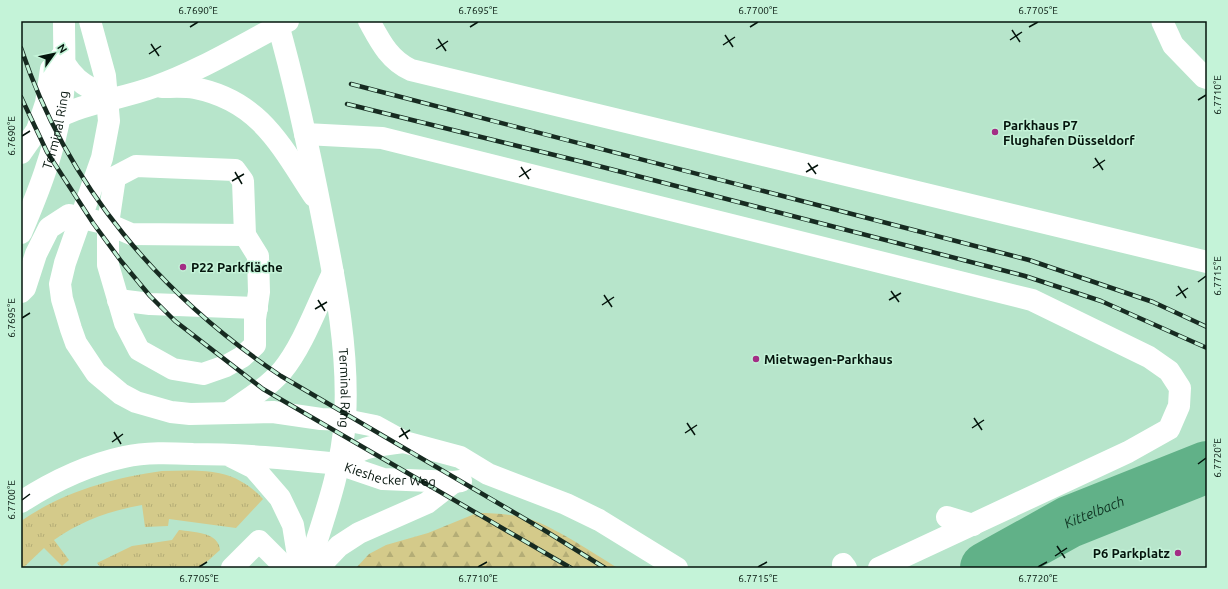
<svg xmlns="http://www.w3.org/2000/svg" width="1228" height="589" viewBox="0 0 1228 589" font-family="Ubuntu,sans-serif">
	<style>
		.grass { fill: url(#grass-tufts) }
		.forest { fill: url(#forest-firs) }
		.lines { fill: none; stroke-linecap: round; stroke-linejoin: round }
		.river { stroke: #61b188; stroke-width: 52 }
		.minor { stroke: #fff; stroke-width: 22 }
		.highway { stroke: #fff; stroke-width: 22 }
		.rail-casing { stroke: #172b21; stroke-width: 4.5 }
		.rail { stroke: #c4f3d8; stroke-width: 3; stroke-dasharray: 9; stroke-linecap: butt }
		.ticks { fill: none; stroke: #04140c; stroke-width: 1.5 }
		.poi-dot { fill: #a32d85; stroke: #c4f3d8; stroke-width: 1.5 }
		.labels { text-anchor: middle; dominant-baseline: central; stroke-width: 3; stroke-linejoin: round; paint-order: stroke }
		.poi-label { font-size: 13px; font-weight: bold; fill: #04140c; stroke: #c4f3d8; text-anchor: start }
		.street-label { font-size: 13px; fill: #04140c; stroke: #c4f3d8 }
		.water-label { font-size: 14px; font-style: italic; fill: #103423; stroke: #c4f3d8 }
		.neatline { fill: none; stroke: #04140c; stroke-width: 1.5 }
		.ticks-label { font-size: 10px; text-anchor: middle; fill: #04140c }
	</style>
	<defs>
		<pattern id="grass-tufts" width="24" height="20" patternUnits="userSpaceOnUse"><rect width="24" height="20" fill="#d4ca8a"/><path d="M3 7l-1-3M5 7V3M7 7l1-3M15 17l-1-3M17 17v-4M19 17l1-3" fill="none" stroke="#b4ad76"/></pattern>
		<pattern id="forest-firs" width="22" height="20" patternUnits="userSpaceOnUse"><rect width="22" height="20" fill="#d4ca8a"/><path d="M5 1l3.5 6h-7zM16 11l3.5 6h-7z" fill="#b4ad76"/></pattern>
	</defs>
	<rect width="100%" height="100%" fill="#b7e5cb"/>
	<!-- grass -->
	<path class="grass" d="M162,471C202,470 234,467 263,499L236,528L169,519L168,526L145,527L142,505C109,511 81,521 54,540L69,560L62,566L44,548L23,568H21V521C63,492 112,478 162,471Z
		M179,530C193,532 219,532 220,550L200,568H101L97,563L132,546L172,540Z"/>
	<!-- forest -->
	<path class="forest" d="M477,513C493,513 508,514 523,517C553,525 591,552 618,568H356L369,554L386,545L428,533Z"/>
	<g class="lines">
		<!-- river -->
		<path class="river" id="s1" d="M986,568L1069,522L1207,467"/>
		<!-- minor -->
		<g class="minor">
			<path d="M90,21L105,76L109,121L102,158L65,263L60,284L62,299L71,329L76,343L96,373L121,394L136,402L171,412L190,414L273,412L321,419L345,420L375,426L404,442L460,457L488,474L566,504L599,520L677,568"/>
			<path id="s2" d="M277,21C296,87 310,154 323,221C336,286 349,353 345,419C342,470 323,520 308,568"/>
			<path d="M369,21C380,41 389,60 411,70L1207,262"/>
			<path d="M1162,21L1173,45L1204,77L1207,78"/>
			<path d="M61,57C74,82 90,90 115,98"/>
			<path d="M162,87C172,87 185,86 195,88C260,101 281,146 314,196"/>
			<path d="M37,130C75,102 113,102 154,87C200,71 245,43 288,21"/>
			<path d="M305,134L382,138L1032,300L1149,357L1169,371L1180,388L1179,406L1169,429L1128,452L879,568"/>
			<path d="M21,153L37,130L46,103L51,69"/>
			<path d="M136,166L235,170L243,181L245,235L258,256L259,292L255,319V345L242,357L226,366L203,374L173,369L139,350L125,323L108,265V224L115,177Z"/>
			<path id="s3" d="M21,233C38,193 54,153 61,109C66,80 64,50 64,21"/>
			<path d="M21,292L25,288L36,254L49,228L69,215L108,224L131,234L245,235"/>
			<path d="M118,300L150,304L257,308"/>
			<path d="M228,413C247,400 267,388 282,371C303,346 318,303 333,273"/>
			<path id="s4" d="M339,464L383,479L454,482L461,481"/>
			<path d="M339,464C364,445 373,446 404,442"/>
			<path d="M947,517L973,525"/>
			<path d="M843,564L846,568"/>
			<path d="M232,568L259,541L286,568"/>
			<path d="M318,568L339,546L359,533L427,503L454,482"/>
		</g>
		<!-- highway -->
		<path class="highway" d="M232,457L254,468L280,498L293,525L300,568
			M21,502C52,482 87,465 124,457C146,452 170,453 193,454C242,454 290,459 339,464"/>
		<defs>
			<path id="rail" d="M21,48C67,186 161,296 281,376L544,530L605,568
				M351,84L1029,260L1153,302L1207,327
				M21,97L47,152L93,223L121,261L150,296L175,321L263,389L571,568
				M347,104L583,162L1025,276L1101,301L1207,348"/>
		</defs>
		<!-- rail casing -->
		<use href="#rail" class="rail-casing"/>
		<!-- rail -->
		<use href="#rail" class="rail"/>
	</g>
	<!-- ticks -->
	<path class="ticks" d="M190,27L198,22M470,27L478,22M750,27L758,22M1029,27L1038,22M1012,30L1020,42M725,35L733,47M438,39L446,51M1010,40L1022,32M151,44L159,56M723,45L735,37M436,49L448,41M149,54L161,46M1198,100L1206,95M22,136L30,131M1095,158L1103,170M808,163L816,174M521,167L529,179M1093,168L1105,160M235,172L242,184M806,172L818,165M519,177L531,169M232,181L244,174M1198,282L1206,276M1178,286L1186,298M891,291L899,302M604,295L612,307M1176,296L1188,288M318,300L325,311M889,300L901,293M602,305L614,297M315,309L327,302M22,318L30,313M974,418L982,430M687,423L695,435M401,428L408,439M972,428L984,420M114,432L121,444M685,433L697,425M399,437L410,430M112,442L123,434M1198,464L1206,458M22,500L30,494M1057,546L1065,558M1055,556L1067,548M199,567L207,562M478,567L487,562M758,567L767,562M1038,567L1047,562"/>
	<!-- markers -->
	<g class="poi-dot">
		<circle cx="995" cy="132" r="4"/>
		<circle cx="183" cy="267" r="4"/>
		<circle cx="756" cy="359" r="4"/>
		<circle cx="1178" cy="553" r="4"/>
	</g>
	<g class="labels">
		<!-- poi labels -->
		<g class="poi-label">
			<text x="1003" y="125">Parkhaus P7<tspan x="1003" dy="15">Flughafen Düsseldorf</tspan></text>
			<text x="191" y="267">P22 Parkfläche</text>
			<text x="764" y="359">Mietwagen-Parkhaus</text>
			<text x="1170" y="553" text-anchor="end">P6 Parkplatz</text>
		</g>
		<!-- street labels -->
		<g class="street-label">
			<text stroke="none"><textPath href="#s3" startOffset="109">Terminal Ring</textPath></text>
			<text stroke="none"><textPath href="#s2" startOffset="374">Terminal Ring</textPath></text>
			<text stroke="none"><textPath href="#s4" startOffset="53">Kieshecker Weg</textPath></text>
		</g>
		<!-- water labels -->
		<g class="water-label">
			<text stroke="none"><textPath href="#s1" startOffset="122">Kittelbach</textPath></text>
		</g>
	</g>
	<!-- border -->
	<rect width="1228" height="589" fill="none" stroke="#c4f3d8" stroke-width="44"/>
	<!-- north arrow -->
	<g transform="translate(54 54) rotate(57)" stroke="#c4f3d8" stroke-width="3" paint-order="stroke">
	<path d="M0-3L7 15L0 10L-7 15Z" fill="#04140c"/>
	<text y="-6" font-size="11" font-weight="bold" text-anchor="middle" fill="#04140c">N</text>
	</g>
	<rect x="22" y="22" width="1184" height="545" class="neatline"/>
	<g class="ticks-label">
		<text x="198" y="14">6.7690°E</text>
		<text x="478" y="14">6.7695°E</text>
		<text x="758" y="14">6.7700°E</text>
		<text x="1038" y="14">6.7705°E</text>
		<text transform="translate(1217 95) rotate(-90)" y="4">6.7710°E</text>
		<text transform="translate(11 136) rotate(-90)" y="4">6.7690°E</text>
		<text transform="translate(1217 276) rotate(-90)" y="4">6.7715°E</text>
		<text transform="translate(11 318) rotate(-90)" y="4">6.7695°E</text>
		<text transform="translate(1217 458) rotate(-90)" y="4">6.7720°E</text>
		<text transform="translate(11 500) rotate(-90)" y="4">6.7700°E</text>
		<text x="199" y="582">6.7705°E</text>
		<text x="478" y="582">6.7710°E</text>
		<text x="758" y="582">6.7715°E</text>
		<text x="1038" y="582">6.7720°E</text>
	</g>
</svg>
